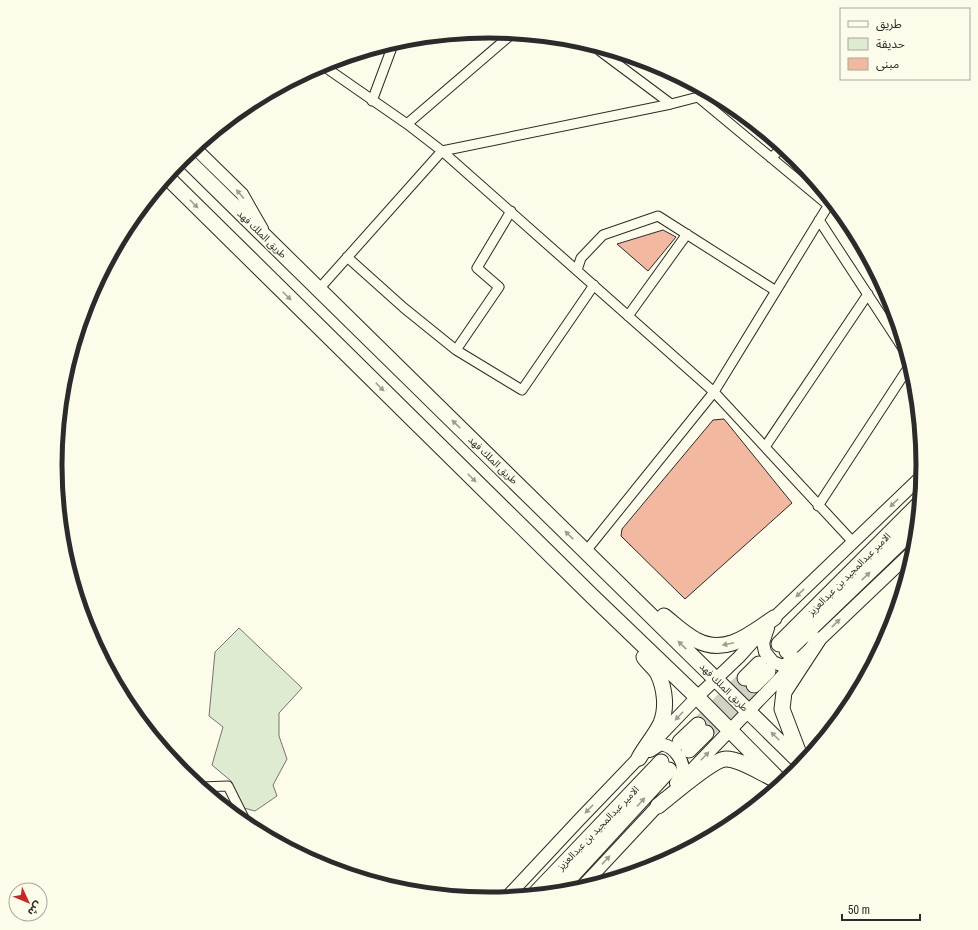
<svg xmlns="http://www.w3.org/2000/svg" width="978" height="930" viewBox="0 0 978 930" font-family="'Archivo Narrow','Noto Sans Arabic',sans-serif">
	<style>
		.green { fill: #deebd1; stroke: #74746e }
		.building { fill: #f2b8a0; stroke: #2b2b2b }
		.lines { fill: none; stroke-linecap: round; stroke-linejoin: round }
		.primary-tunnel { stroke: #d3d1c4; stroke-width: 15; stroke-dasharray: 15 8; stroke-linecap: butt }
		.minor-casing { stroke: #2b2b2b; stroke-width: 11 }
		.tertiary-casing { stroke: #2b2b2b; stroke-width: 14 }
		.primary-casing { stroke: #2b2b2b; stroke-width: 17 }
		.minor { stroke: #fdfbea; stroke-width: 9 }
		.tertiary { stroke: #fdfbea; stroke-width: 12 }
		.primary { stroke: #fdfbea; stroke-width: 15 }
		.oneway { fill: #9e9d94 }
		.labels { text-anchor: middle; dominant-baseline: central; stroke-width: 3; stroke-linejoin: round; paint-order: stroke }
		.street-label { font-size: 10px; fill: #2b2b2b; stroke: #fdfbea }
		.rim { fill: none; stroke: #2b2b2b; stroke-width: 5 }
	</style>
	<rect width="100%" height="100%" fill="#fdfbea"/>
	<!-- green -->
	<path class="green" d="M239,628L302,688L279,713V736L287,759L273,785L277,796L255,811L244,808L231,781L212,765L223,727L209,716L215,652Z"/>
	<!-- building -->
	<path class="building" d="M663,230L676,237L648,271L617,244Z
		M724,419L792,503L685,599L621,536L622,529L713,420Z"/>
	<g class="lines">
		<!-- primary-tunnel -->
		<path class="primary-tunnel" d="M698,725L745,678
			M706,733L754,685"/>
		<defs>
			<path id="minor" d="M596,46L600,51L671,104
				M698,97L710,94
				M372,101L394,42
				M407,124L513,33
				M771,158L783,147
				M828,205L698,97L671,104L442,151L714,392L853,542
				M819,220L906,353
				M347,257L404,308L456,350L522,390L594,285
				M577,270L581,258L603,235L658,216L776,291
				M319,289L442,151L407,124L322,65
				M628,316L687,234
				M456,350L499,287L477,268L511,211
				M765,447L868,294
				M818,506L910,365
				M586,551L714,392L831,201
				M201,787L228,786L248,826"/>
			<path id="tertiary" d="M195,148L242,194L262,229
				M768,628L763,643L765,652L773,662L783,666L795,658
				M650,751C654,749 660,743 664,745C674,747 685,762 682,771C681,775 678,779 676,783
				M682,780L789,669L915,549
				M580,889L664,799
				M507,897L579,820L697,697L739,657L774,618L922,476"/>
			<path id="primary" d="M184,157L802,764
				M167,177L592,596L697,697L782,783
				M664,616C674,624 684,634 696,640C726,656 750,634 774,618
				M779,644L919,504
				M787,651L917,526
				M745,678L759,664
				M754,685L768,671
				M680,742L698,725
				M689,750L706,733
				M639,758C645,747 656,734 661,723C667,708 665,689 658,674C655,668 648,663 644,657
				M801,759L782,709L784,692L818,640
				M658,806C671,796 713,759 726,759C740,759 759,772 772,778
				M557,892L669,770
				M535,894L661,762"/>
		</defs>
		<!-- minor casing -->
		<use href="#minor" class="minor-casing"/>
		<!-- tertiary casing -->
		<use href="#tertiary" class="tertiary-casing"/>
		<!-- primary casing -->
		<use href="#primary" class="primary-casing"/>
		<!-- minor -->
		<use href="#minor" class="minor"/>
		<!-- tertiary -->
		<use href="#tertiary" class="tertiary"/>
		<!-- primary -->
		<use href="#primary" class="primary"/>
	</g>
	<!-- one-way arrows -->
	<defs><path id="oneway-solid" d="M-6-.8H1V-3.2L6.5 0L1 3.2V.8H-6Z"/></defs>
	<g class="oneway">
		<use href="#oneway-solid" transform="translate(240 194) rotate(-130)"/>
		<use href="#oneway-solid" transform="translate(194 204) rotate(45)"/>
		<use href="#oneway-solid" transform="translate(287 296) rotate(45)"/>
		<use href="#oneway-solid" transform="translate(380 387) rotate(45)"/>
		<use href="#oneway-solid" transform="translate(456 424) rotate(-136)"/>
		<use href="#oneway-solid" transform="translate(472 478) rotate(45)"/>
		<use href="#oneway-solid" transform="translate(894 503) rotate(136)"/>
		<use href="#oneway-solid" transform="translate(569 535) rotate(-136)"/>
		<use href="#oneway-solid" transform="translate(866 576) rotate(-44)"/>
		<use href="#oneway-solid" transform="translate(800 593) rotate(136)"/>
		<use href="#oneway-solid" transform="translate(836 623) rotate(-44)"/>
		<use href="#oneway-solid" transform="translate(728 644) rotate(168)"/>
		<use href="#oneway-solid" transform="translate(682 645) rotate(-136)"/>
		<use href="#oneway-solid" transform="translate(679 716) rotate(134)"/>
		<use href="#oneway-solid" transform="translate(775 736) rotate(-135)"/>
		<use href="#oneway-solid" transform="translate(705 756) rotate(-46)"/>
		<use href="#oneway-solid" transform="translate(641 802) rotate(-48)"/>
		<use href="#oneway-solid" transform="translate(589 809) rotate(134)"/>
		<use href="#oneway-solid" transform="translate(606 860) rotate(-47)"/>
	</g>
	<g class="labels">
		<!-- street labels -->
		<g class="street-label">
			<text transform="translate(262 234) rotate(44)">طريق الملك فهد</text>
			<text transform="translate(493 460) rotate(44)">طريق الملك فهد</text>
			<text transform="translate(849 574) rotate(-45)">الامير عبدالمجيد بن عبدالعزيز</text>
			<text transform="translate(724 687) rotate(45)">طريق الملك فهد</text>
			<text transform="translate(598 828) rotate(-46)">الامير عبدالمجيد بن عبدالعزيز</text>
		</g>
	</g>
	<!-- crop -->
	<path d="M0 0H978V930H0ZM62 465a427 427 0 1 1 854 0a427 427 0 1 1-854 0Z" fill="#fdfbea" fill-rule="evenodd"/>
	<path class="rim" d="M62 465a427 427 0 1 1 854 0a427 427 0 1 1-854 0Z"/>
	<!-- legend -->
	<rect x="840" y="8" width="130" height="72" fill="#fdfbea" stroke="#a9a89e"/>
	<rect x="848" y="21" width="20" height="6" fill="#fdfbea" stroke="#a9a89e"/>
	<text x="876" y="28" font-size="12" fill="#2b2b2b">طريق</text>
	<rect x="848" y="38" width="20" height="12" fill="#deebd1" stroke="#a9a89e"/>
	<text x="876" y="48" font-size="12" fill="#2b2b2b">حديقة</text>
	<rect x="848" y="58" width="20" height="12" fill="#f2b8a0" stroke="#a9a89e"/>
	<text x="876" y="68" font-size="12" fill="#2b2b2b">مبنى</text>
	<!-- north arrow -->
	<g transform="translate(28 902) rotate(134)"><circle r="19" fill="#fdfbea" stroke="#a9a89e"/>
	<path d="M0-3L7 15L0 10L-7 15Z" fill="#c62828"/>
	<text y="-6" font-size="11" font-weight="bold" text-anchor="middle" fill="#2b2b2b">ش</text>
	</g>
	<!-- scale -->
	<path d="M842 914v6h78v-6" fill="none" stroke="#2b2b2b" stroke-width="2"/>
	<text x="848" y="914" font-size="12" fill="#2b2b2b" stroke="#fdfbea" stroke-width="3" paint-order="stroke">50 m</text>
</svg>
